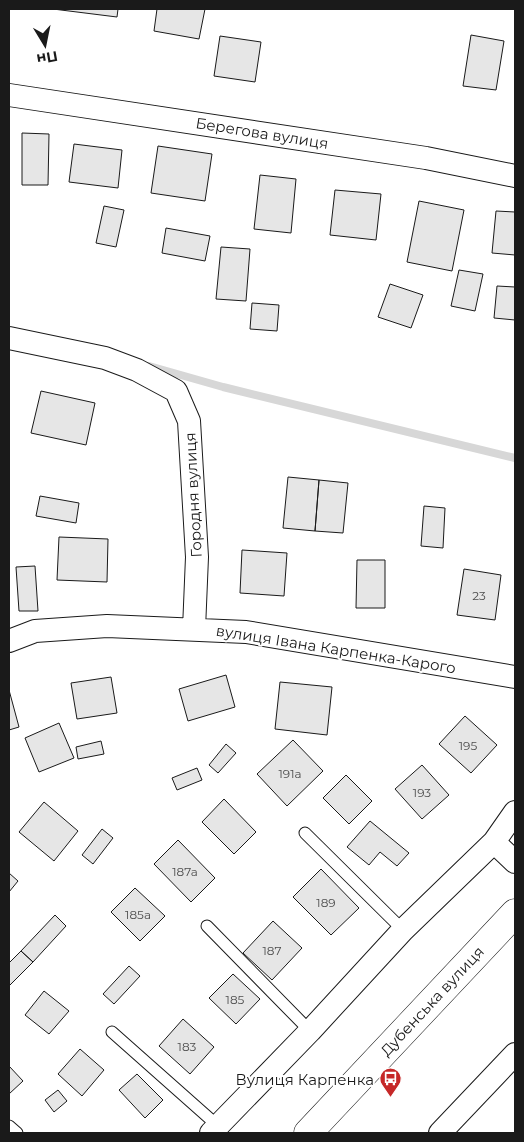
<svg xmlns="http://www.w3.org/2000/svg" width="524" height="1142" viewBox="0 0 524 1142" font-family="Montserrat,sans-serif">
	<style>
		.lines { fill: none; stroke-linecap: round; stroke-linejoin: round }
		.stream { stroke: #d7d7d7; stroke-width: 8 }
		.building { fill: #e6e6e6; stroke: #1a1a1a }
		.lane-casing { stroke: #1a1a1a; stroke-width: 13 }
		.street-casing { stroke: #1a1a1a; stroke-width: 24 }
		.primary-casing { stroke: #1a1a1a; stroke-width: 29 }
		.lane { stroke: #fff; stroke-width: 11 }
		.street { stroke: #fff; stroke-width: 22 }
		.primary { stroke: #fff; stroke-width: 28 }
		.labels { text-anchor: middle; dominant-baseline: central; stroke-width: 4; stroke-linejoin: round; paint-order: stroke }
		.number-label { font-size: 12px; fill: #4d4d4d }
		.street-label { font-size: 15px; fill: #1a1a1a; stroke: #fff }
		.poi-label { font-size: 15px; fill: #1a1a1a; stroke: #fff; text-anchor: end }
	</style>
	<rect width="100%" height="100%" fill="#fff"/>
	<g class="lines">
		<!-- stream -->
		<path class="stream" d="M149,366L223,387L515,458"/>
	</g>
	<!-- building -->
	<path class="building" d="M53,9H118L117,17Z
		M157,9H205L199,39L154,31Z
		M471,35L504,41L496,90L463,86Z
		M220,36L261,42L255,82L214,76Z
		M22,133L49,134L48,185H22Z
		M74,144L122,150L118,188L69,182Z
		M158,146L212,154L205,201L151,193Z
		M260,175L296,179L291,233L254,229Z
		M335,190L381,194L376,240L330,235Z
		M419,201L464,210L452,271L407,262Z
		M104,206L124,210L116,247L96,243Z
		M496,211L515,212V255L492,253Z
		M166,228L210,236L205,261L162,253Z
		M221,247L250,249L246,301L216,299Z
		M459,270L483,274L475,311L451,306Z
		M390,284L423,295L411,328L378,317Z
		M497,286L515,287V320L494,318Z
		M252,303L279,305L277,331L250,329Z
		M41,391L95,403L86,445L31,433Z
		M288,477L319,480L315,531L283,528Z
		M319,480L348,483L343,533L315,531Z
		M40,496L79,503L76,523L36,516Z
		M424,506L445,508L443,548L421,546Z
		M59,537L108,539L107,582L57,580Z
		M242,550L287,553L284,596L240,593Z
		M357,560H385V608H356Z
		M35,566L38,611H19L16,567Z
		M464,569L501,575L495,620L457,615Z
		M226,675L235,707L188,721L179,689Z
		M111,677L117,713L77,719L71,683Z
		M280,682L332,687L327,735L275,729Z
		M9,690L19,727L9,730Z
		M465,716L497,745L471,773L439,744Z
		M59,723L74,758L39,772L25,738Z
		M293,740L323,771L287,806L257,774Z
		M101,741L104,754L78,759L76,747Z
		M226,744L236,753L218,773L209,765Z
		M422,765L449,795L422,819L395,789Z
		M197,768L202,780L177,790L172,778Z
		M346,775L372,801L349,824L323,798Z
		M224,799L256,832L234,854L202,822Z
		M44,802L78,831L54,861L19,832Z
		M370,821L409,853L397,866L380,852L369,865L347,847Z
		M102,829L113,838L93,864L82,855Z
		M178,840L215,878L191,902L154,864Z
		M321,869L359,908L331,935L293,897Z
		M9,873L18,881L9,892Z
		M135,888L165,916L140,941L111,912Z
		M55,915L66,926L33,962L21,951Z
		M273,921L302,948L272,980L243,953Z
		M21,951L33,962L9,986V963Z
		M129,966L140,976L114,1004L103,994Z
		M233,974L260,999L236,1024L209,998Z
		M44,991L69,1011L49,1034L25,1015Z
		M183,1019L214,1047L190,1074L159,1046Z
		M80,1049L104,1070L82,1096L58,1074Z
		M9,1066L23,1081L9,1094Z
		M137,1074L163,1100L145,1118L119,1090Z
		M58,1090L67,1101L54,1112L45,1100Z"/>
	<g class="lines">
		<defs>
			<path id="lane" d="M305,833L403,930
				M207,926L310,1031
				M112,1032L218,1126
				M9,1126L17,1133"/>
			<path id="street" d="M9,95L426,158L515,176
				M9,338L105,358L137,370L176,391L189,421L197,557L194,629
				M9,641L35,631L107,626L246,632L515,677
				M494,842L515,862
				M211,1133L310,1031L403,930L494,842L515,812
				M440,1133L515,1054"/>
			<path id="primary" d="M308,1133L515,913"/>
		</defs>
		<!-- lane casing -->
		<use href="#lane" class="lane-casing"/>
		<!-- street casing -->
		<use href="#street" class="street-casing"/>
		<!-- primary casing -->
		<use href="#primary" class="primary-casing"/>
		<!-- lane -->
		<use href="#lane" class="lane"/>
		<!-- street -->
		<use href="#street" class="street"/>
		<!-- primary -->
		<use href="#primary" class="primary"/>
	</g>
	<!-- icons -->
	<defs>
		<symbol id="bus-pin" viewBox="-11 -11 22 30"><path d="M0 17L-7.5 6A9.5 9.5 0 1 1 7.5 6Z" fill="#c62828" stroke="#fff"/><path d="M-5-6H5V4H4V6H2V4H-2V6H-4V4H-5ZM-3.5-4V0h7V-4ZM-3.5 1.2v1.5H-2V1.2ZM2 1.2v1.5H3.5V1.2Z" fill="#fff"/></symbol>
	</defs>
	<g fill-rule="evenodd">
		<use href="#bus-pin" x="378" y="1066" width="25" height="34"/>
	</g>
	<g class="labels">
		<!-- number labels -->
		<g class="number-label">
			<text x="479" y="595">23</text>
			<text x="468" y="745">195</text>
			<text x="290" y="773">191а</text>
			<text x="422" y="792">193</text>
			<text x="185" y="871">187а</text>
			<text x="326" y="902">189</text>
			<text x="138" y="914">185а</text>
			<text x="272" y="950">187</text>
			<text x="235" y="999">185</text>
			<text x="187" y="1046">183</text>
		</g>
		<!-- street labels -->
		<g class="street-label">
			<text transform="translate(262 133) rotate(9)">Берегова вулиця</text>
			<text transform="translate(193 495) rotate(-93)">Городня вулиця</text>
			<text transform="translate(336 649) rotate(9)">вулиця Івана Карпенка-Карого</text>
			<text transform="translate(432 1001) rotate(-47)">Дубенська вулиця</text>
		</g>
		<!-- poi labels -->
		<g class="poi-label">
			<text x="374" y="1079">Вулиця Карпенка</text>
		</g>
	</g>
	<!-- border -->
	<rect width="524" height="1142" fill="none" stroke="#1a1a1a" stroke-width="20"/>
	<!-- north arrow -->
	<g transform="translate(45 45) rotate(170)" stroke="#ffffff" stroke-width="4" paint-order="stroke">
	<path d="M0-4L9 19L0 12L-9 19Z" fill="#1a1a1a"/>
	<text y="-8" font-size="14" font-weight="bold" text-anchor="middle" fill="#1a1a1a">Пн</text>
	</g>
</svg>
